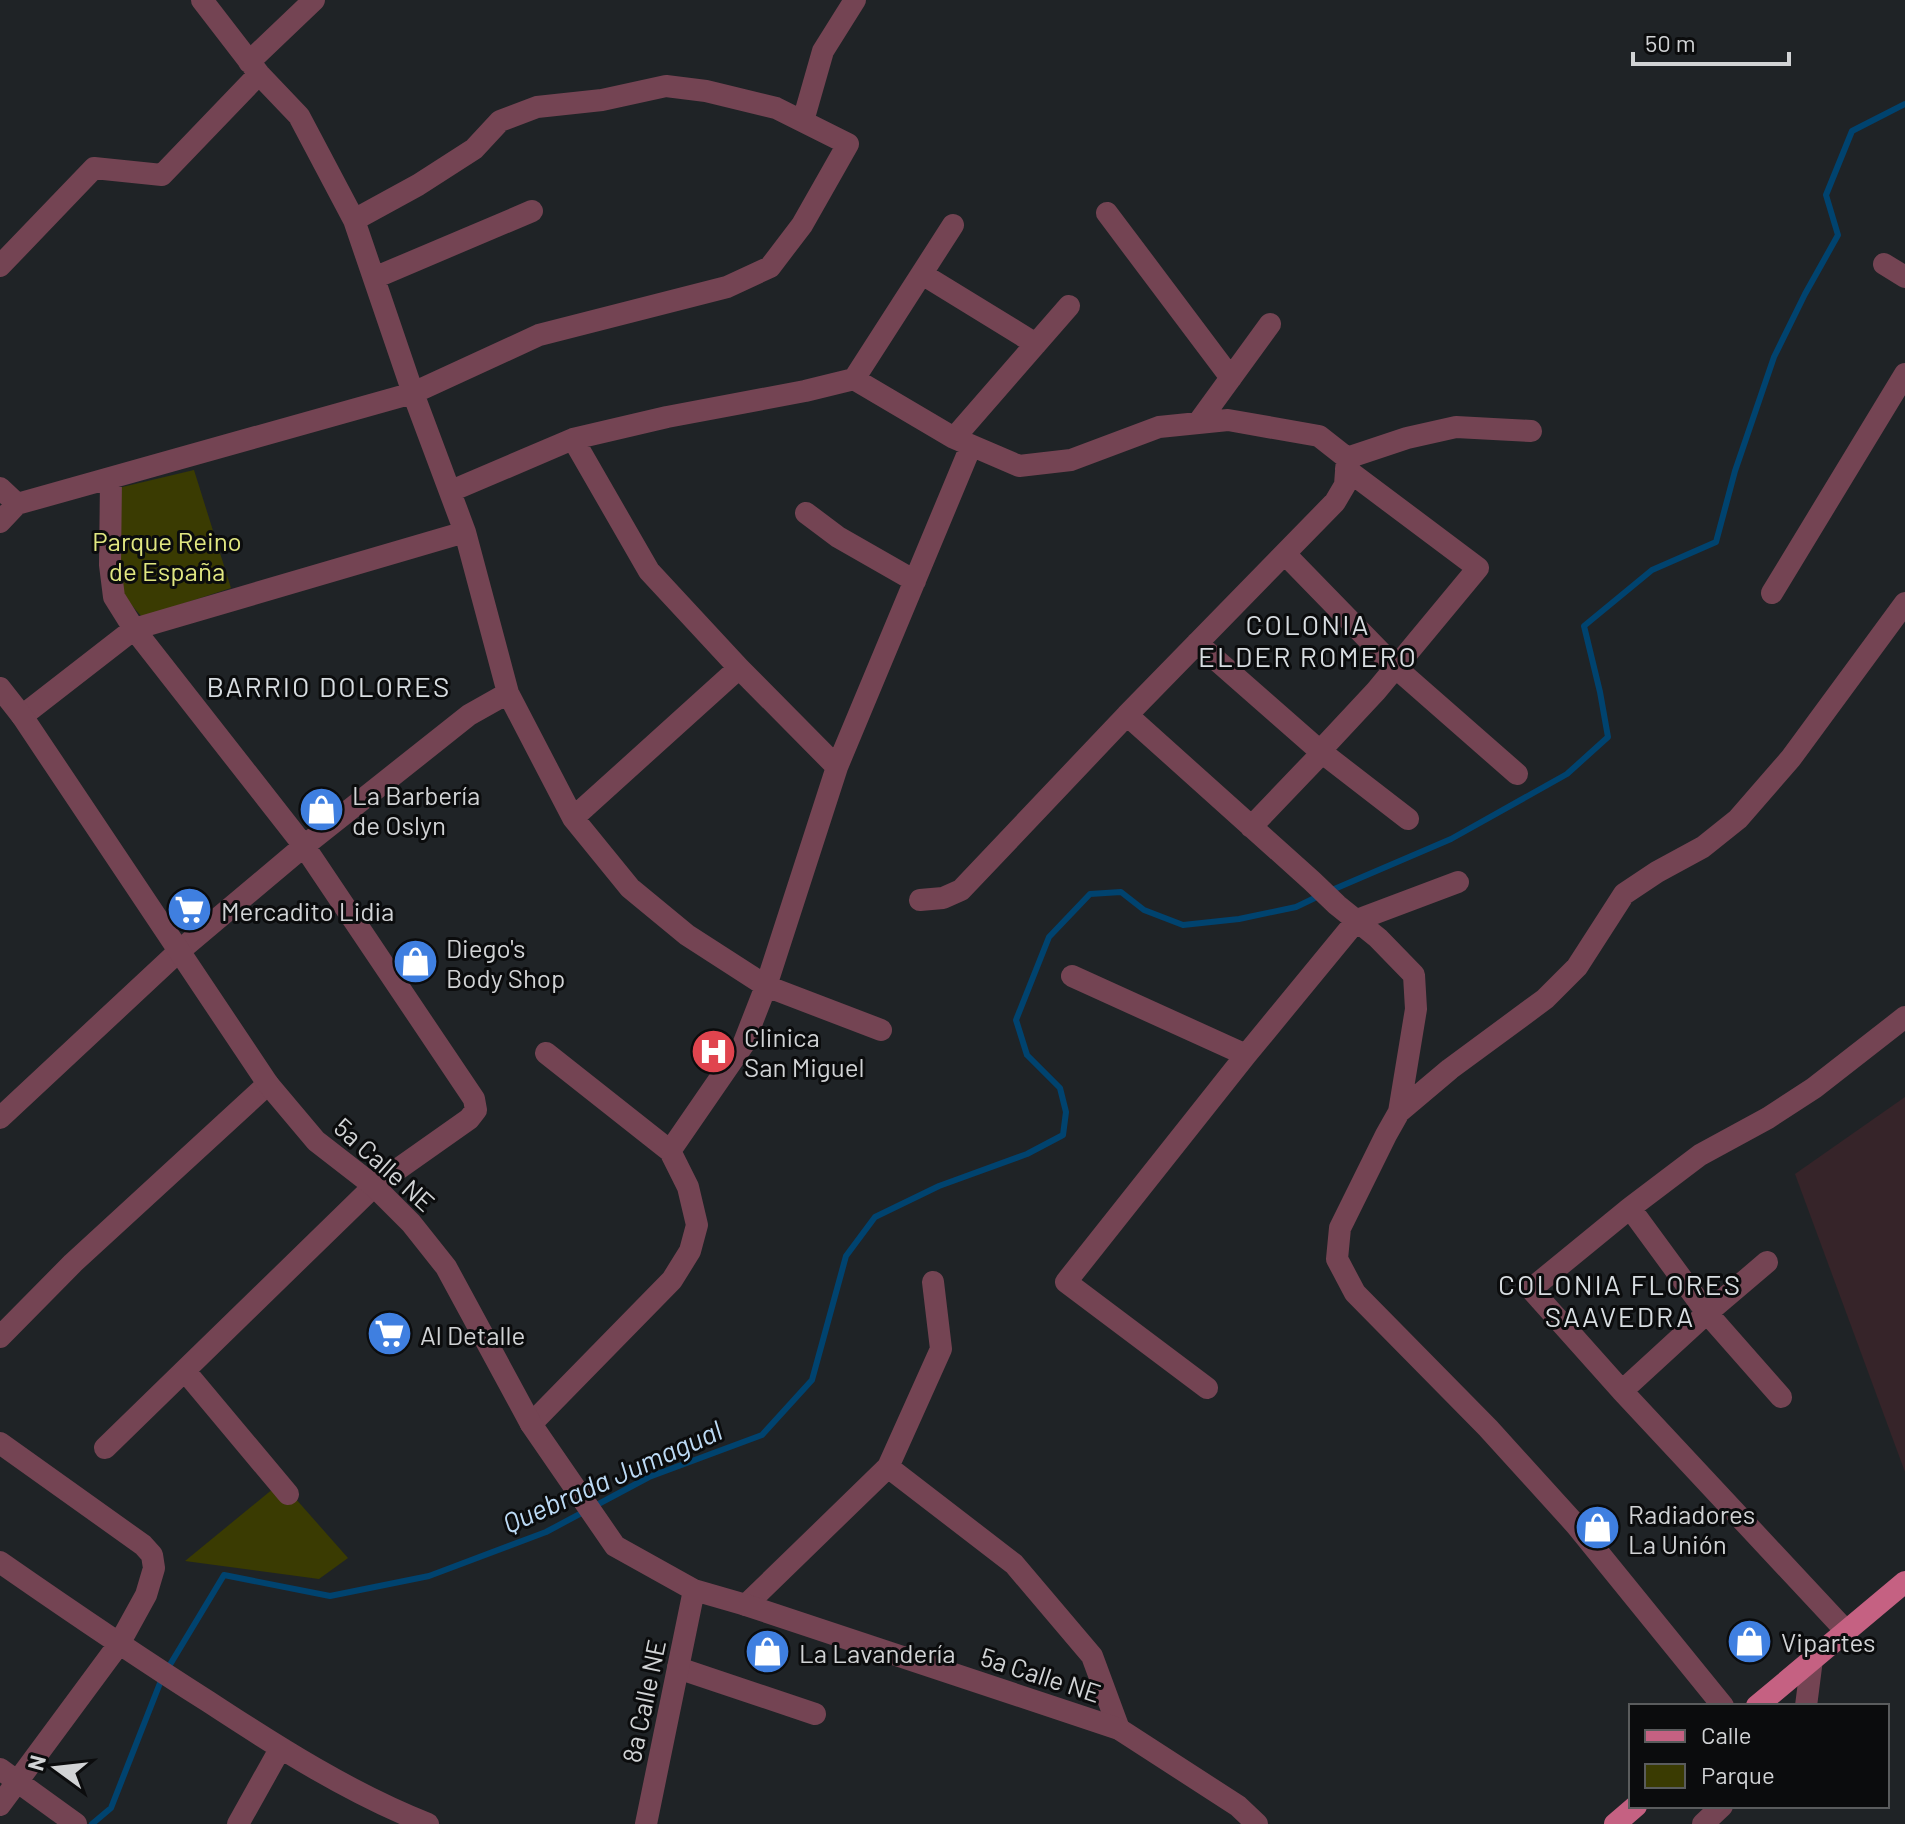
<svg xmlns="http://www.w3.org/2000/svg" width="1905" height="1824" viewBox="0 0 1905 1824" font-family="Barlow,sans-serif">
	<style>
		.industrial { fill: #362429 }
		.green { fill: #3a3b02 }
		.lines { fill: none; stroke-linecap: round; stroke-linejoin: round }
		.stream { stroke: #00436f; stroke-width: 6 }
		.minor { stroke: #744453; stroke-width: 22 }
		.tertiary { stroke: #744453; stroke-width: 22 }
		.primary { stroke: #c56182; stroke-width: 22 }
		.labels { text-anchor: middle; dominant-baseline: central; stroke-width: 6; stroke-linejoin: round; paint-order: stroke }
		.park-label { font-size: 26px; fill: #e1e781; stroke: #0b0c0d }
		.poi-label { font-size: 26px; fill: #d1d3d5; stroke: #0b0c0d; text-anchor: start }
		.street-label { font-size: 26px; fill: #d1d3d5; stroke: #0b0c0d }
		.neighbourhood-label { font-size: 28px; letter-spacing: 2px; fill: #d8dde1; stroke: #0b0c0d }
		.water-label { font-size: 28px; font-style: italic; fill: #bcdaf5; stroke: #0b0c0d }
	</style>
	<rect width="100%" height="100%" fill="#1f2326"/>
	<!-- industrial -->
	<path class="industrial" d="M1905,1097V1472L1795,1174Z"/>
	<!-- green -->
	<path class="green" d="M194,470L231,588L142,617L120,592L118,488Z
		M274,1488L286,1505L295,1498L348,1558L319,1579L185,1561Z"/>
	<g class="lines">
		<!-- stream -->
		<path class="stream" d="M1332,890L1451,839L1567,774L1608,737L1600,692L1584,626L1652,570L1716,542L1735,471L1774,357L1805,294L1838,235L1826,195L1852,131L1905,104
			M168,1668L224,1575L330,1596L429,1576L546,1532L649,1477L762,1435L812,1380L846,1256L875,1217L939,1186L1027,1154L1063,1135L1066,1112L1060,1088L1027,1055L1016,1020L1049,937L1090,894L1121,892L1144,910L1183,925L1239,919L1296,907L1321,895
			M92,1824L111,1808L162,1678"/>
		<!-- minor -->
		<path class="minor" d="M202,0L259,74L299,116L354,220L413,393L465,532L508,693L573,818L630,888L687,935L766,986L881,1030
			M249,62L314,0
			M803,121L823,51L855,0
			M1107,213L1231,378
			M1884,264L1905,277
			M0,266L94,168L162,175L259,74
			M922,274L1036,344
			M374,278L532,211
			M854,379L954,438L1019,466L1071,460L1159,427L1228,420L1319,436L1347,458L1345,485L1335,502L1127,715L1312,881L1337,905L1378,938L1414,975L1416,1009L1399,1112L1386,1135L1340,1228L1337,1259L1355,1293L1488,1428L1576,1525L1723,1706
			M1198,423L1270,324
			M954,438L1069,306
			M573,439L649,571L739,668L837,767
			M1347,458L1407,438L1456,427L1531,431
			M1346,469L1478,568L1376,691L1320,751L1408,819
			M0,488L17,504
			M451,491L573,439L667,417L805,391L854,379L953,225
			M806,513L838,537L915,581
			M0,522L17,504L413,393L539,335L727,287L770,267L802,225L848,144L776,108L706,91L666,86L602,100L537,107L500,121L474,149L418,185L354,220
			M1285,554L1395,667L1517,774
			M1772,593L1905,374
			M1197,643L1320,751L1319,756L1251,827
			M22,716L134,629L465,532
			M573,818L739,668
			M920,900L943,898L961,890L1127,715
			M1072,976L1246,1055
			M546,1053L670,1151
			M1399,1112L1450,1069L1545,999L1577,967L1624,894L1657,872L1703,847L1738,819L1791,758L1905,603
			M0,1118L178,952L304,846L469,715L508,693
			M1630,1208L1707,1313L1781,1397
			M0,1337L73,1263L268,1084
			M185,1371L288,1494
			M1207,1388L1066,1282L1246,1055L1357,920L1458,882
			M1622,1391L1707,1313L1767,1262
			M531,1424L672,1280L690,1251L697,1225L688,1187L670,1151L743,1045L766,986L837,767L971,446
			M0,1443L143,1545L152,1555L154,1568L146,1595L119,1644L0,1805
			M105,1448L374,1186L469,1119L476,1110L474,1099L304,846L134,629L114,597L110,565L111,479
			M888,1467L1014,1564L1092,1656L1119,1729
			M0,1562C69,1610 138,1657 209,1702C279,1748 350,1793 428,1824
			M746,1605L888,1467L941,1349L933,1282
			M1846,1631L1622,1391L1531,1289L1630,1208L1700,1155L1768,1118L1814,1088L1905,1017
			M678,1668L815,1714
			M1806,1706L1812,1659
			M0,1769L76,1824
			M238,1824L280,1749
			M1703,1824L1722,1806"/>
		<!-- tertiary -->
		<path class="tertiary" d="M0,688L22,716L268,1084L316,1141L374,1186L411,1223L446,1267L531,1424L615,1546L694,1590L746,1605L1119,1729L1238,1806L1257,1824
			M646,1824L694,1590"/>
		<!-- primary -->
		<path class="primary" d="M1757,1706L1905,1582
			M1615,1824L1636,1806"/>
	</g>
	<!-- icons -->
	<defs>
		<symbol id="shop-disc" viewBox="-11 -11 22 22"><circle r="9.5" fill="#3f7fe0" stroke="#0b0c0d"/><path d="M-5-2.5h2.3a2.7 3.5 0 0 1 5.4 0H5L5.5 6h-11ZM-1.5-2.5h3a1.5 2.3 0 0 0-3 0Z" fill="#fff"/></symbol>
		<symbol id="supermarket-disc" viewBox="-11 -11 22 22"><circle r="9.5" fill="#3f7fe0" stroke="#0b0c0d"/><path d="M-6-5.5h2.5l.6 2H6L4.5 2H-2.5L-4.4-4H-6ZM-1.5 3.2a1.3 1.3 0 1 0 .1 0ZM3 3.2a1.3 1.3 0 1 0 .1 0Z" fill="#fff"/></symbol>
		<symbol id="hospital-disc" viewBox="-11 -11 22 22"><circle r="9.5" fill="#e0444e" stroke="#0b0c0d"/><path d="M-5-5h3v3.5h4V-5h3V5h-3V1.5h-4V5h-3Z" fill="#fff"/></symbol>
	</defs>
	<g fill-rule="evenodd">
		<use href="#shop-disc" x="296" y="784" width="51" height="51"/>
		<use href="#supermarket-disc" x="164" y="884" width="51" height="51"/>
		<use href="#shop-disc" x="390" y="936" width="51" height="51"/>
		<use href="#hospital-disc" x="688" y="1026" width="51" height="51"/>
		<use href="#supermarket-disc" x="364" y="1308" width="51" height="51"/>
		<use href="#shop-disc" x="1572" y="1502" width="51" height="51"/>
		<use href="#shop-disc" x="1724" y="1616" width="51" height="51"/>
		<use href="#shop-disc" x="742" y="1626" width="51" height="51"/>
	</g>
	<g class="labels">
		<!-- park labels -->
		<g class="park-label">
			<text x="167" y="540">Parque Reino<tspan x="167" dy="30">de España</tspan></text>
		</g>
		<!-- poi labels -->
		<g class="poi-label">
			<text x="352" y="794">La Barbería<tspan x="352" dy="30">de Oslyn</tspan></text>
			<text x="221" y="910">Mercadito Lidia</text>
			<text x="446" y="947">Diego's<tspan x="446" dy="30">Body Shop</tspan></text>
			<text x="744" y="1036">Clinica<tspan x="744" dy="30">San Miguel</tspan></text>
			<text x="420" y="1334">Al Detalle</text>
			<text x="1628" y="1513">Radiadores<tspan x="1628" dy="30">La Unión</tspan></text>
			<text x="1781" y="1641">Vipartes</text>
			<text x="799" y="1652">La Lavandería</text>
		</g>
		<!-- street labels -->
		<g class="street-label">
			<text transform="translate(385 1164) rotate(42)">5a Calle NE</text>
			<text transform="translate(1041 1674) rotate(18)">5a Calle NE</text>
			<text transform="translate(643 1701) rotate(-78)">8a Calle NE</text>
		</g>
		<!-- neighbourhood labels -->
		<g class="neighbourhood-label">
			<text x="1308" y="624">COLONIA<tspan x="1308" dy="32">ELDER ROMERO</tspan></text>
			<text x="329" y="686">BARRIO DOLORES</text>
			<text x="1620" y="1284">COLONIA FLORES<tspan x="1620" dy="32">SAAVEDRA</tspan></text>
		</g>
		<!-- water labels -->
		<g class="water-label">
			<text transform="translate(612 1476) rotate(-24)">Quebrada Jumagual</text>
		</g>
	</g>
	<!-- legend -->
	<rect x="1629" y="1704" width="260" height="104" fill="#0b0c0d" stroke="#5a5c5d" stroke-width="2"/>
	<rect x="1645" y="1730" width="40" height="12" fill="#c56182" stroke="#5a5c5d" stroke-width="2"/>
	<text x="1701" y="1744" font-size="24" fill="#d1d3d5">Calle</text>
	<rect x="1645" y="1764" width="40" height="24" fill="#3a3b02" stroke="#5a5c5d" stroke-width="2"/>
	<text x="1701" y="1784" font-size="24" fill="#d1d3d5">Parque</text>
	<!-- north arrow -->
	<g transform="translate(56 1768) rotate(285)" stroke="#0b0c0d" stroke-width="6" paint-order="stroke">
	<path d="M0-6L14 30L0 20L-14 30Z" fill="#d1d3d5"/>
	<text y="-12" font-size="22" font-weight="bold" text-anchor="middle" fill="#d1d3d5">N</text>
	</g>
	<!-- scale -->
	<path d="M1633 52v12h156v-12" fill="none" stroke="#d1d3d5" stroke-width="4"/>
	<text x="1645" y="52" font-size="24" fill="#d1d3d5" stroke="#0b0c0d" stroke-width="6" paint-order="stroke">50 m</text>
</svg>
